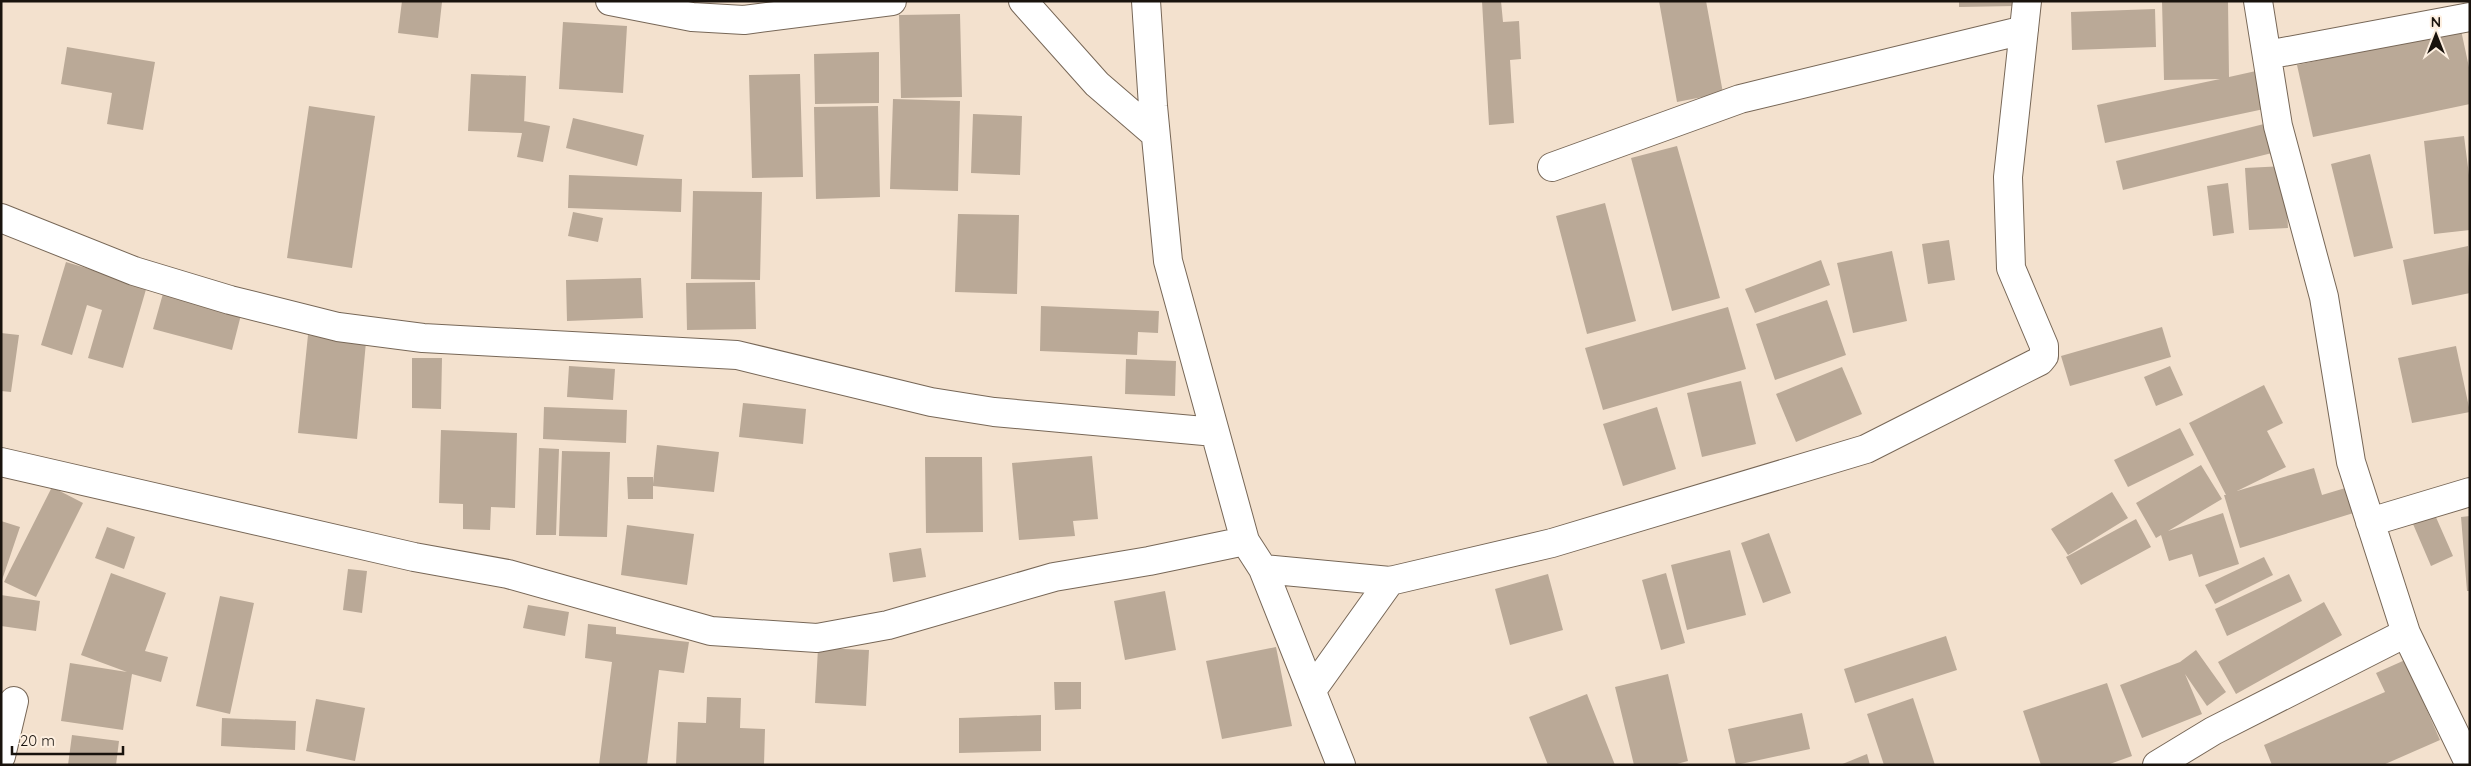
<svg xmlns="http://www.w3.org/2000/svg" width="2471" height="766" viewBox="0 0 2471 766" font-family="Quicksand,sans-serif">
	<style>
		.building { fill: #baa997 }
		.lines { fill: none; stroke-linecap: round; stroke-linejoin: round }
		.minor-casing { stroke: #776757; stroke-width: 30 }
		.minor { stroke: #fff; stroke-width: 28 }
	</style>
	<rect width="100%" height="100%" fill="#f3e1ce"/>
	<!-- building -->
	<path class="building" d="M402,1L442,2L438,38L398,33Z
		M1482,1H1501L1503,22L1519,21L1521,59L1510,60L1514,123L1489,125Z
		M1659,1H1706L1723,93L1677,102Z
		M1959,1H2015V6L1959,7Z
		M2162,1H2228L2229,77L2256,71L2264,109L2105,143L2097,105L2220,79L2164,80Z
		M2155,9L2156,47L2072,50L2071,12Z
		M960,14L962,97L901,98L899,15Z
		M563,22L627,26L623,93L559,89Z
		M2461,30L2470,72V104L2313,137L2297,65Z
		M67,47L155,62L143,130L107,124L112,93L61,84Z
		M879,52V103L815,104L814,54Z
		M471,74L526,76L524,125V121L550,126L543,162L517,157L522,133L468,131Z
		M800,74L803,177L752,178L749,75Z
		M893,99L960,101L958,191L890,189Z
		M309,106L375,116L352,268L287,258Z
		M878,106L880,197L816,199L814,107Z
		M973,114L1022,116L1020,175L971,173Z
		M573,118L644,135L637,166L566,148Z
		M2264,124L2272,153L2123,190L2116,161Z
		M2464,136L2470,183V230L2434,234L2424,141Z
		M1677,146L1720,298L1672,311L1631,158Z
		M2370,154L2393,248L2354,257L2331,164Z
		M2285,166L2288,228L2249,230L2245,168Z
		M569,175L682,179L681,212L568,208Z
		M2228,183L2234,233L2213,236L2207,186Z
		M693,191L762,192L760,280L691,279Z
		M1605,203L1636,321L1587,334L1556,216Z
		M573,212L603,218L598,242L568,236Z
		M958,214L1019,215L1017,294L955,292Z
		M1949,240L1955,280L1928,284L1922,244Z
		M2468,246L2470,293L2412,305L2403,260Z
		M1892,251L1907,321L1853,333L1837,263Z
		M1821,260L1830,285L1755,313L1745,289Z
		M66,262L147,286L123,368L88,358L102,310L87,305L72,355L41,345Z
		M641,278L643,318L567,321L566,280Z
		M755,282L756,329L687,330L686,283Z
		M164,290L242,311L232,350L153,329Z
		M1827,300L1846,355L1775,380L1756,324Z
		M1041,306L1159,311L1158,333L1138,332L1137,355L1040,351Z
		M1728,307L1746,369L1603,410L1585,348Z
		M2162,327L2171,357L2070,386L2061,356Z
		M1,333L19,335L11,392L1,391Z
		M308,335L366,342L357,439L298,433Z
		M2456,346L2470,412L2412,423L2398,358Z
		M412,358H442L441,409L412,408Z
		M1126,359L1176,361L1175,396L1125,394Z
		M569,366L615,369L613,400L567,397Z
		M2170,366L2183,395L2156,406L2144,377Z
		M1842,367L1862,414L1796,442L1776,394Z
		M1741,381L1756,444L1702,457L1687,393Z
		M2264,385L2283,423L2267,431L2286,467L2237,491L2314,468L2322,495L2352,486L2360,511L2240,548L2224,495H2226L2189,423Z
		M743,403L806,409L803,444L739,437Z
		M544,407L627,410L626,443L543,439Z
		M1657,407L1676,469L1623,486L1603,424Z
		M2180,428L2194,455L2128,487L2114,460Z
		M441,430L517,433L515,508L491,507L490,530L463,529V504L439,503Z
		M657,445L719,452L714,492L653,486V499H628L627,477H653V484Z
		M539,448L559,449L556,535H536Z
		M562,451L610,452L607,537L559,536Z
		M1092,456L1098,519L1073,521L1075,536L1019,540L1012,463Z
		M925,457H982L983,532L926,533Z
		M2201,465L2222,499L2168,531L2223,513L2239,564L2199,577L2192,554L2169,561L2161,535L2156,538L2136,503Z
		M52,487L83,503L36,597L4,582Z
		M2112,492L2128,518L2068,555L2051,529Z
		M2435,515L2453,556L2431,566L2413,524Z
		M2470,516V591H2467L2461,517Z
		M2136,519L2151,547L2081,585L2066,557Z
		M1,521L20,527L2,580H1Z
		M627,525L694,534L687,585L621,575Z
		M107,527L135,537L124,569L95,558Z
		M1769,533L1791,593L1763,603L1741,543Z
		M921,548L926,577L893,582L889,553Z
		M1730,550L1746,615L1687,630L1671,565Z
		M2264,557L2273,575L2215,604L2205,585Z
		M348,569L367,571L362,613L343,610Z
		M111,573L166,593L145,651L168,657L161,682L132,674L123,730L61,721L70,663L127,672L81,655Z
		M1666,573L1685,643L1661,650L1642,580Z
		M1548,574L1563,630L1510,645L1495,589Z
		M2289,574L2302,601L2227,636L2215,609Z
		M1165,591L1176,650L1125,660L1114,601Z
		M1,595L40,601L36,631L1,626Z
		M220,596L254,603L230,714L196,706Z
		M2324,602L2342,635L2236,694L2218,662Z
		M528,605L569,612L565,636L523,628Z
		M588,624L616,627V634L689,642L684,673L659,670L647,765H599L612,662L585,658Z
		M1946,636L1957,670L1855,703L1844,669Z
		M1276,647L1292,726L1222,739L1206,661Z
		M818,648L869,650L866,706L815,703Z
		M2196,650L2226,692L2207,706L2185,674L2202,714L2142,738L2120,685L2180,662Z
		M2405,660L2440,740L2383,765H2272L2264,745L2385,692L2376,673Z
		M1668,674L1688,761L1673,765H1634L1615,687Z
		M1054,682H1081V709L1055,710Z
		M2107,683L2132,756L2107,765H2041L2023,711Z
		M1587,694L1615,765H1548L1529,717Z
		M707,697L741,698L740,728L765,729L764,765H676L678,722L706,723Z
		M1913,698L1935,765H1884L1867,714Z
		M316,699L365,708L355,761L306,751Z
		M1802,713L1810,749L1736,765L1728,729Z
		M1041,715V751L959,753V718Z
		M222,718L296,721L295,750L221,746Z
		M72,735L119,741L116,765H68Z
		M1867,754L1870,765H1840Z"/>
	<g class="lines">
		<defs>
			<path id="minor" d="M610,1L692,17L744,20L892,1
				M1023,1L1097,84L1155,134
				M1146,1L1153,106L1168,261L1245,541
				M2258,1L2278,126L2324,297L2351,462L2406,633L2470,765
				M2267,55L2470,17
				M1552,167L1740,99L2024,30
				M1,218L134,271L230,300L338,327L423,338L737,355L931,402L994,412L1215,432
				M1,462L414,557L508,574L711,631L817,638L888,625L1054,577L1149,561L1245,541L1263,569L1341,765
				M2370,522L2470,492
				M1263,569L1390,581L1552,543L1866,449L2040,361L2044,356V346L2011,268L2008,177L2027,1
				M1312,690L1390,581
				M1,756L14,701
				M2157,765L2213,731L2406,633"/>
		</defs>
		<!-- minor casing -->
		<use href="#minor" class="minor-casing"/>
		<!-- minor -->
		<use href="#minor" class="minor"/>
	</g>
	<!-- border -->
	<rect width="2471" height="766" fill="none" stroke="#19130d" stroke-width="5"/>
	<!-- north arrow -->
	<g transform="translate(2436 35)" stroke="#fdefe0" stroke-width="4" paint-order="stroke">
	<path d="M0-4L9 19L0 12L-9 19Z" fill="#19130d"/>
	<text y="-8" font-size="14" font-weight="bold" text-anchor="middle" fill="#19130d">N</text>
	</g>
	<!-- scale -->
	<path d="M12 746v8h111v-8" fill="none" stroke="#19130d" stroke-width="2.5"/>
	<text x="20" y="746" font-size="15" fill="#19130d" stroke="#fdefe0" stroke-width="4" paint-order="stroke">20 m</text>
</svg>
